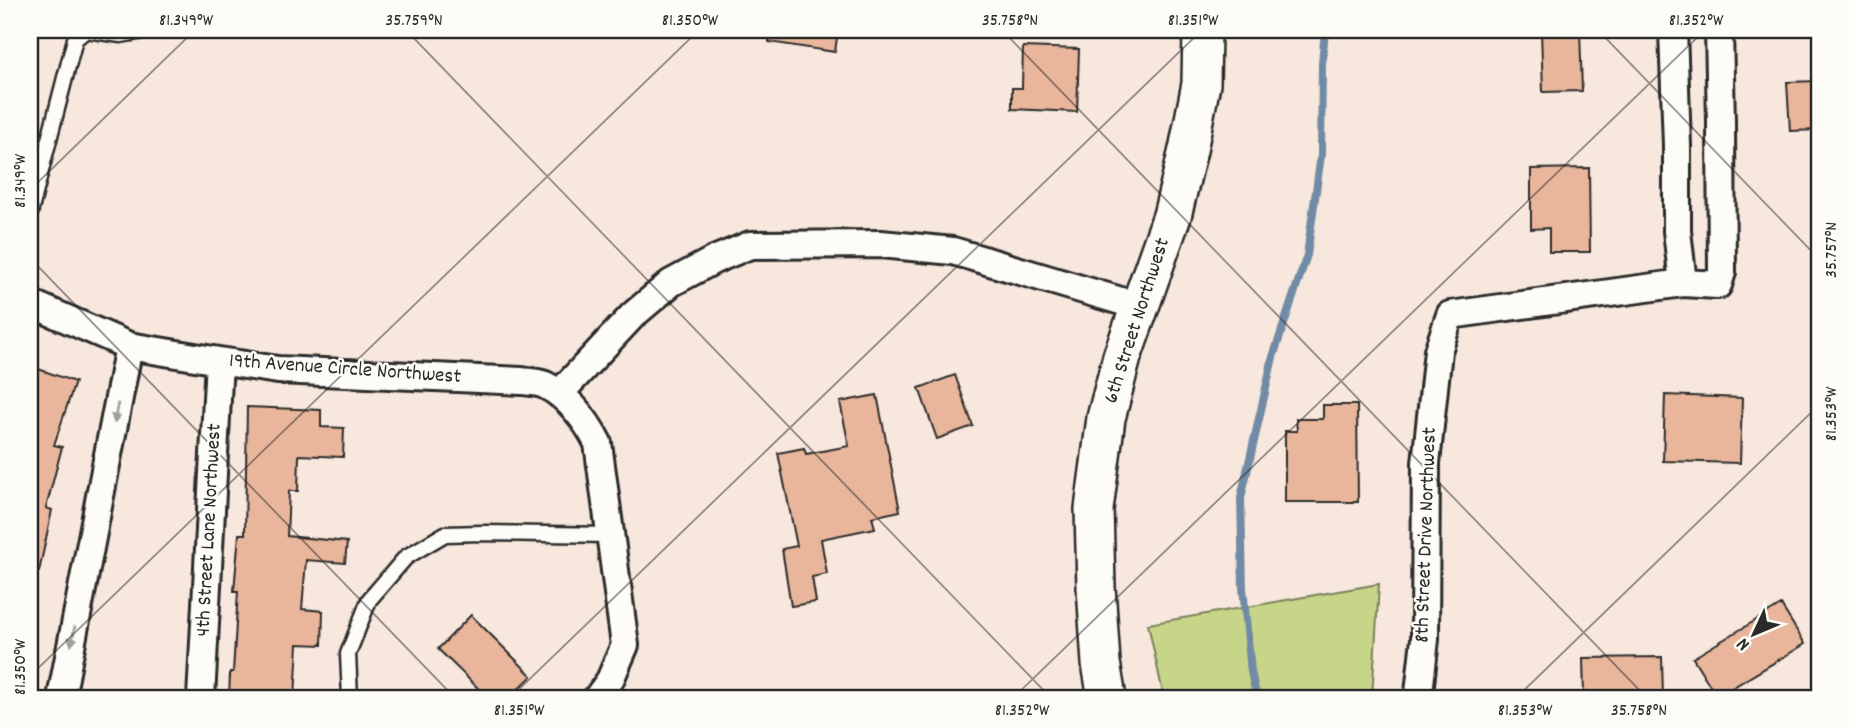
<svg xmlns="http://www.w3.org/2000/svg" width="1849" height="728" viewBox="0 0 1849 728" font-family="Dekko,sans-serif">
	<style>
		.green { fill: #c7d589; stroke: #79805a; stroke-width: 2 }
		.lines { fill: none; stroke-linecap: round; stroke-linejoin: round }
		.stream { stroke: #718ba7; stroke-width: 8 }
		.building { fill: #e9b69c; stroke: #2b2b2b; stroke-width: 2 }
		.lane-casing { stroke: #2b2b2b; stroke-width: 19 }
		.street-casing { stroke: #2b2b2b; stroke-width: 32 }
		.secondary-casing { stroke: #2b2b2b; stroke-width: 42 }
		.lane { stroke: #fdfcf7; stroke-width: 14 }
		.street { stroke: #fdfcf7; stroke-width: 26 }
		.secondary { stroke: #fdfcf7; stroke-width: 37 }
		.oneway { fill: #9e9e9b }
		.ticks { fill: none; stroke: #2b2b2b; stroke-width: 2; stroke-opacity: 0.45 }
		.labels { text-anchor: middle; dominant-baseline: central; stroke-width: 5; stroke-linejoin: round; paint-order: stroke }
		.street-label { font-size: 21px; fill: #2b2b2b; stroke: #fdfcf7 }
		.neatline { fill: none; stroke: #2b2b2b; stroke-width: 2.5 }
		.ticks-label { font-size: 18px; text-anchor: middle; fill: #2b2b2b }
	</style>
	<rect width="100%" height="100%" fill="#f7e7dc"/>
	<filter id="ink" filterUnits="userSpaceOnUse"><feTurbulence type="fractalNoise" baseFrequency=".0143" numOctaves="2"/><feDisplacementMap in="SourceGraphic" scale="14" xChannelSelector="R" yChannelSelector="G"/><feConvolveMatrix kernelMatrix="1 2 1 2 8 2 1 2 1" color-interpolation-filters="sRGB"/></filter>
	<g filter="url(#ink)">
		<!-- green -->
		<path class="green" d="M1379,584L1372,698H1164L1148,624Z"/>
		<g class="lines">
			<!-- stream -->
			<path class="stream" d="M1257,698L1251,672L1243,588L1241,498L1273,357L1307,255L1321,155L1322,63L1325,30"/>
		</g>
		<!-- building -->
		<path class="building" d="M770,30H838L835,52L769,42Z
			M1541,30H1580L1582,91L1543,92Z
			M1023,47L1079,49L1077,112L1012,109V88H1022Z
			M1819,81V130L1790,131L1787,82Z
			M1589,168L1590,252H1549V228L1531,229V169Z
			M30,366L75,382L54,445L62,447L46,508L52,510L39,572L30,571Z
			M955,375L973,426L937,439L919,388Z
			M877,395L900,511L872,517L875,528L821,539L827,574L812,577L816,602L791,606L782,549L797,546L778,453L804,448L806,454L849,446L840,402Z
			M1665,395L1742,398L1740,463L1663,461Z
			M1323,405H1357L1358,502H1285V431H1297L1296,419H1323Z
			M247,407L321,410V427L344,428L343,457L299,455L298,491H289L287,536L347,542L345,563L306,560L302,609L323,611L322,645L298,644L295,698H229L230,672H233L238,591H234L239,534H245Z
			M1781,605L1805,644L1717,697L1693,658Z
			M471,615L532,676L509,698H488L438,649Z
			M1662,657L1663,698H1584L1583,658Z"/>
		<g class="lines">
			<defs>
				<path id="lane" d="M30,213L75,39L86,30L121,35L150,30
					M350,698L348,654L369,600L406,557L445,534L482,533L609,535"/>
				<path id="street" d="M1673,30L1677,146V231L1683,283L1718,285L1722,272L1721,123L1719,30
					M30,303L129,346L219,361L278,370L522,381C529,382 538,382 545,385C569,397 586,420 598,443L625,645L610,680L597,698
					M559,394L633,315L671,283L714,260L750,245L881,244L953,251L1141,307
					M61,698L129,346
					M201,698L219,361
					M1421,698L1419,693L1425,639L1426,463L1438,351L1450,315L1683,283"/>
				<path id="secondary" d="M1107,698L1101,663L1096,587L1094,509L1106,418L1122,357L1172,216L1188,150L1201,84L1202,30"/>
			</defs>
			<!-- lane casing -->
			<use href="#lane" class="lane-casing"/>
			<!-- street casing -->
			<use href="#street" class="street-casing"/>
			<!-- secondary casing -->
			<use href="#secondary" class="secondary-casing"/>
			<!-- lane -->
			<use href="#lane" class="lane"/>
			<!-- street -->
			<use href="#street" class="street"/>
			<!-- secondary -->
			<use href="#secondary" class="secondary"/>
		</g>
		<!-- one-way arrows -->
		<defs><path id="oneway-solid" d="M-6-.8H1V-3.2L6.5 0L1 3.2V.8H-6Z" transform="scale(1.75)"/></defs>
		<g class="oneway">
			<use href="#oneway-solid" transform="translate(116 413) rotate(101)"/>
			<use href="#oneway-solid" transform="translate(73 636) rotate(101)"/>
		</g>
	</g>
	<!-- ticks -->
	<path class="ticks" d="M406,30L1051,698M1002,30L1647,698M1598,30L1819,259M30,190L195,30M30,258L455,698M30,676L699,30M510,698L1202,30M1013,698L1705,30M1516,698L1819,405"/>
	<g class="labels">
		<!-- street labels -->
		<g class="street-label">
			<text transform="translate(1138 321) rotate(-72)">6th Street Northwest</text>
			<text transform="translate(345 370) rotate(4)">19th Avenue Circle Northwest</text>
			<text transform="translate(210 530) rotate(-87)">4th Street Lane Northwest</text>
			<text transform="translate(1427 535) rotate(-88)">8th Street Drive Northwest</text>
		</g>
	</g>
	<!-- margin -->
	<rect width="1849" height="728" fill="none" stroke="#fdfcf7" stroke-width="77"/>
	<!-- north arrow -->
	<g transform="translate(1754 634) rotate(226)" stroke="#fdfcf7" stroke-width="5" paint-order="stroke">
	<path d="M0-5L12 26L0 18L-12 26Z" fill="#2b2b2b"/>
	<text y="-10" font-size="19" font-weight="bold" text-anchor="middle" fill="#2b2b2b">N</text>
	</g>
	<rect x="38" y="38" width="1773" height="652" class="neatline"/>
	<g class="ticks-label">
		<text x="186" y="25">81.349°W</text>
		<text x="414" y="25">35.759°N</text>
		<text x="690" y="25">81.350°W</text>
		<text x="1010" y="25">35.758°N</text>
		<text x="1193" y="25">81.351°W</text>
		<text x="1696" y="25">81.352°W</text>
		<text transform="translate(19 181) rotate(-90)" y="6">81.349°W</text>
		<text transform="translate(1830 250) rotate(-90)" y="6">35.757°N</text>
		<text transform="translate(1830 414) rotate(-90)" y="6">81.353°W</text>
		<text transform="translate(19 667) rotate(-90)" y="6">81.350°W</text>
		<text x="519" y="715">81.351°W</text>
		<text x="1022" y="715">81.352°W</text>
		<text x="1525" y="715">81.353°W</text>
		<text x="1639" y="715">35.758°N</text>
	</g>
</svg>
